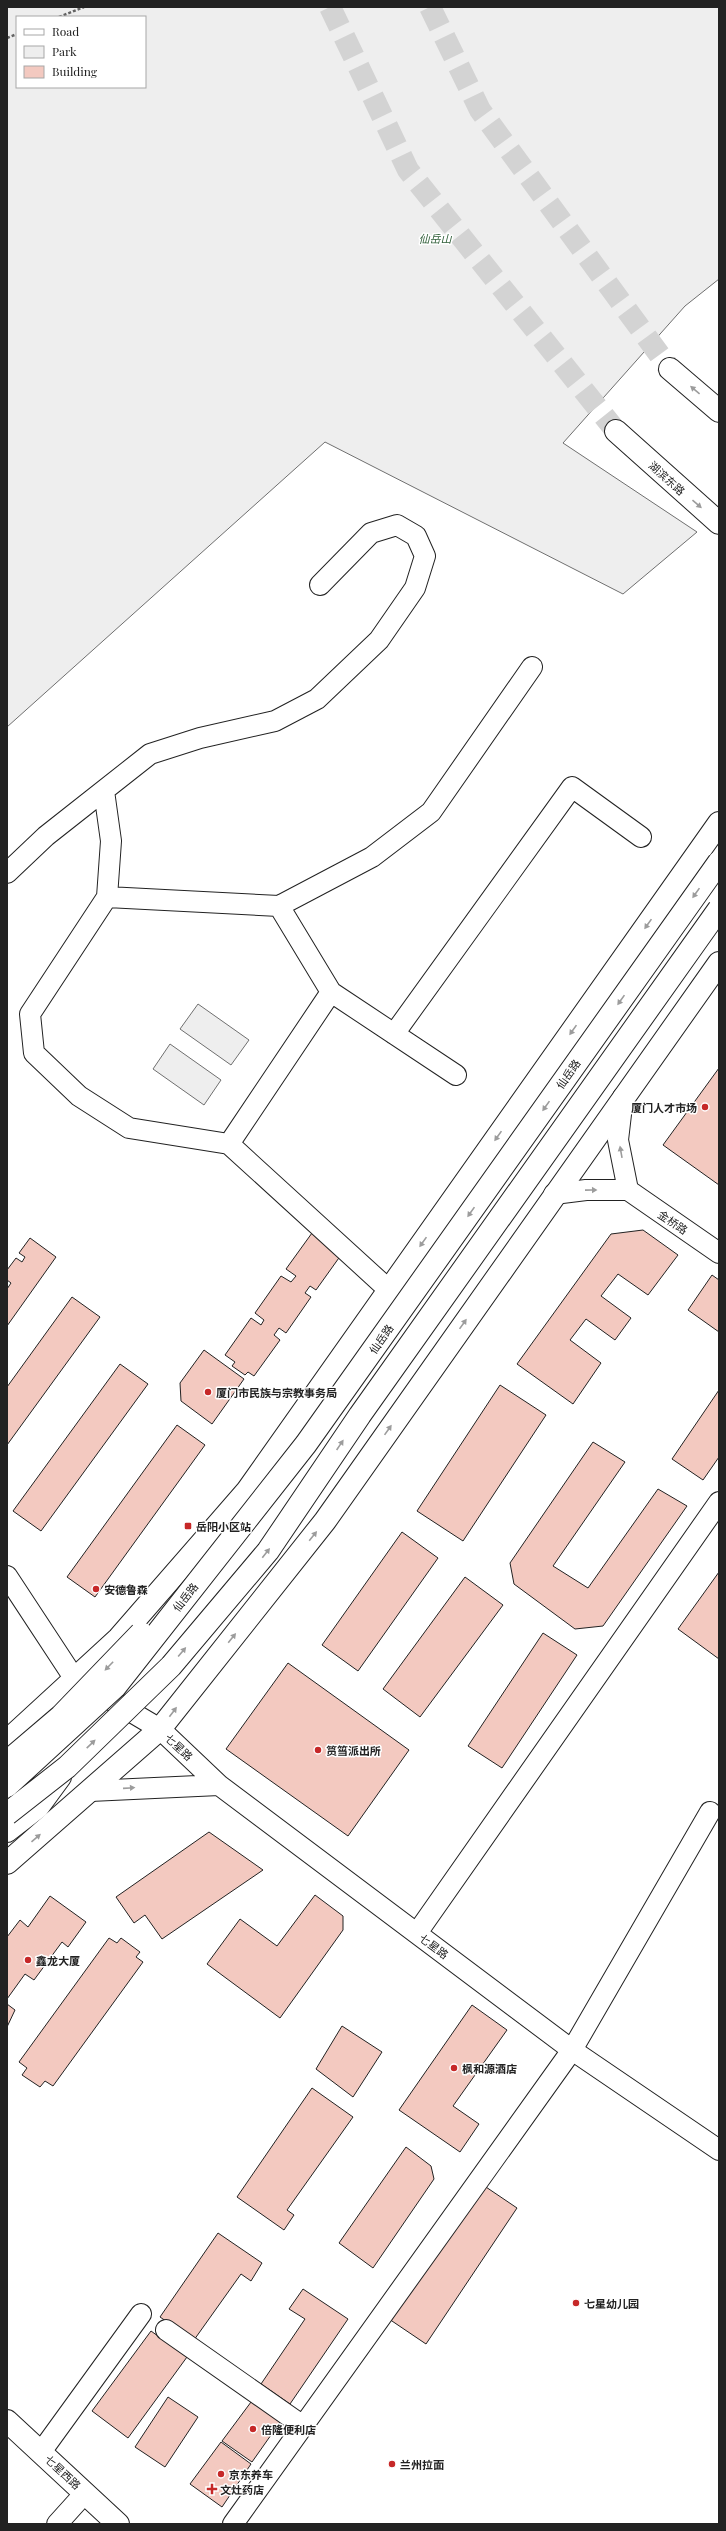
<svg xmlns="http://www.w3.org/2000/svg" width="726" height="2531" viewBox="0 0 726 2531" font-family="'Playfair Display','Noto Sans SC',serif">
	<style>
		.green { fill: #eee; stroke: #6f6f6f; fill-rule: evenodd }
		.building { fill: #f3c9c0; stroke: #222 }
		.lines { fill: none; stroke-linecap: round; stroke-linejoin: round }
		.major-tunnel { stroke: #d3d3d3; stroke-width: 22; stroke-dasharray: 22 11; stroke-linecap: butt }
		.minor-casing { stroke: #222; stroke-width: 22 }
		.major-casing { stroke: #222; stroke-width: 24 }
		.highway-casing { stroke: #222; stroke-width: 24 }
		.path { stroke: #646464; stroke-width: 2.5; stroke-dasharray: 3 2; stroke-linecap: butt }
		.minor { stroke: #fff; stroke-width: 20 }
		.major { stroke: #fff; stroke-width: 22 }
		.highway { stroke: #fff; stroke-width: 22 }
		.highway-bridge-casing { stroke: #222; stroke-width: 24; stroke-linecap: butt }
		.highway-bridge { stroke: #fff; stroke-width: 22 }
		.oneway { fill: #9c9c9c }
		.poi-dot { fill: #c62828; stroke: #fff; stroke-width: 1.5 }
		.labels { text-anchor: middle; dominant-baseline: central; stroke-width: 3; stroke-linejoin: round; paint-order: stroke }
		.park-label { font-size: 11px; font-style: italic; fill: #2f5e38; stroke: #fff }
		.street-label { font-size: 11px; fill: #222; stroke: #fff }
		.poi-label { font-size: 11px; font-weight: bold; fill: #222; stroke: #fff; text-anchor: start }
	</style>
	<rect width="100%" height="100%" fill="#fff"/>
	<!-- green -->
	<path class="green" d="M7,7H719V279L685,306L563,443L697,532L623,594L325,442L7,727ZM17,17H145V87H17Z
		M198,1004L249,1040L231,1065L180,1029Z
		M170,1044L221,1080L204,1105L153,1069Z"/>
	<!-- building -->
	<path class="building" d="M719,1068V1185L663,1145Z
		M643,1230L678,1255L648,1295L618,1274L601,1296L631,1318L615,1340L586,1319L570,1340L601,1363L573,1404L517,1364L611,1234Z
		M312,1233L341,1255L316,1290L310,1286L305,1293L311,1297L286,1333L279,1328L274,1335L280,1340L254,1376L248,1372L245,1375L232,1366L235,1362L225,1355L251,1318L261,1325L264,1320L255,1313L281,1276L291,1282L296,1276L286,1269Z
		M30,1238L56,1257L7,1326V1289L11,1283L7,1280V1270L16,1258L22,1262L25,1257L19,1253Z
		M712,1275L719,1280V1332L688,1310Z
		M72,1297L100,1317L7,1445V1387Z
		M204,1350L244,1379L212,1424L181,1401L180,1383Z
		M120,1364L148,1384L41,1531L13,1511Z
		M500,1385L546,1415L463,1541L417,1511Z
		M719,1390V1457L703,1480L672,1459Z
		M177,1425L205,1445L95,1597L67,1577Z
		M593,1442L625,1462L553,1566L588,1588L658,1489L687,1506L603,1626L575,1629L514,1584L510,1563Z
		M402,1532L438,1558L358,1671L322,1645Z
		M719,1572V1659L678,1629Z
		M465,1577L503,1605L420,1717L383,1689Z
		M543,1633L577,1655L502,1768L468,1746Z
		M288,1663L409,1750L348,1836L226,1749Z
		M209,1832L263,1870L162,1939L145,1915L134,1923L116,1897Z
		M315,1895L343,1916V1930L280,2018L207,1964L240,1919L277,1946Z
		M50,1896L86,1922L68,1947L62,1942L34,1980L25,1974L7,1999V1937L20,1920L28,1927Z
		M109,1938L117,1943L121,1938L140,1952L136,1957L143,1962L53,2086L45,2081L40,2087L22,2075L27,2068L19,2062Z
		M7,2004L15,2010L7,2027Z
		M472,2005L507,2030L453,2106L479,2124L460,2152L399,2110Z
		M342,2026L382,2052L353,2097L316,2069Z
		M312,2088L353,2117L287,2210L294,2215L284,2230L237,2197Z
		M406,2147L431,2166L434,2179L373,2268L339,2243Z
		M480,2183L517,2208L426,2344L389,2319Z
		M218,2233L262,2263L251,2281L241,2274L194,2340L160,2317Z
		M303,2289L348,2319L290,2404L261,2384L305,2319L289,2309Z
		M151,2331L187,2357L128,2438L92,2411Z
		M168,2397L198,2417L165,2467L135,2447Z
		M254,2398L283,2418L252,2462L222,2441Z
		M221,2442L251,2464L222,2507L190,2484Z"/>
	<g class="lines">
		<!-- major-tunnel -->
		<path class="major-tunnel" d="M330,7L408,170L616,431
			M430,7L480,110L670,369"/>
		<defs>
			<path id="minor" d="M104,791L111,841L107,897
				M7,873L46,836L150,754L200,738L275,721L317,699L379,640L415,588L425,556L416,536L397,525L371,533L320,585
				M279,906L331,992L456,1075
				M394,1034L572,787L641,837
				M623,1097L618,1140L628,1190
				M229,1144L331,992
				M628,1190L719,1253
				M554,1194L586,1190H628
				M389,1290L229,1144L129,1128L79,1096L34,1053L30,1014L107,897L279,906L372,857L431,812L532,667
				M7,1576L74,1678L160,1729L219,1785L572,2050L719,2150
				M90,1791L219,1785
				M417,1933L719,1502
				M166,2330L303,2426
				M41,2452L141,2314
				M57,2524L85,2493
				M233,2524L572,2050L710,1812"/>
			<path id="major" d="M670,369L719,411
				M616,431L719,523
				M7,1741L119,1638L247,1491L719,823
				M7,1863L160,1729L325,1521L719,963
				M7,2421L118,2524"/>
			<path id="highway" d="M7,1831L38,1807L60,1777"/>
		</defs>
		<!-- minor casing -->
		<use href="#minor" class="minor-casing"/>
		<!-- major casing -->
		<use href="#major" class="major-casing"/>
		<!-- highway casing -->
		<use href="#highway" class="highway-casing"/>
		<!-- path -->
		<path class="path" d="M59,17L84,7
			M7,38L17,34"/>
		<!-- minor -->
		<use href="#minor" class="minor"/>
		<!-- major -->
		<use href="#major" class="major"/>
		<!-- highway -->
		<use href="#highway" class="highway"/>
		<defs>
			<path id="highway-bridge" d="M7,1762L61,1716L141,1633
				M7,1786L115,1687L306,1444L719,862
				M7,1814L67,1767L171,1666L268,1551L360,1415L719,909"/>
		</defs>
		<!-- highway-bridge casing -->
		<use href="#highway-bridge" class="highway-bridge-casing"/>
		<!-- highway-bridge -->
		<use href="#highway-bridge" class="highway-bridge"/>
	</g>
	<!-- one-way arrows -->
	<defs><path id="oneway-solid" d="M-6-.8H1V-3.2L6.5 0L1 3.2V.8H-6Z"/></defs>
	<g class="oneway">
		<use href="#oneway-solid" transform="translate(695 390) rotate(-140)"/>
		<use href="#oneway-solid" transform="translate(697 504) rotate(41)"/>
		<use href="#oneway-solid" transform="translate(696 893) rotate(125)"/>
		<use href="#oneway-solid" transform="translate(648 924) rotate(125)"/>
		<use href="#oneway-solid" transform="translate(621 1000) rotate(125)"/>
		<use href="#oneway-solid" transform="translate(573 1030) rotate(125)"/>
		<use href="#oneway-solid" transform="translate(546 1106) rotate(125)"/>
		<use href="#oneway-solid" transform="translate(498 1136) rotate(125)"/>
		<use href="#oneway-solid" transform="translate(621 1152) rotate(-100)"/>
		<use href="#oneway-solid" transform="translate(591 1190) rotate(-1)"/>
		<use href="#oneway-solid" transform="translate(471 1212) rotate(125)"/>
		<use href="#oneway-solid" transform="translate(423 1242) rotate(125)"/>
		<use href="#oneway-solid" transform="translate(463 1324) rotate(-55)"/>
		<use href="#oneway-solid" transform="translate(388 1430) rotate(-55)"/>
		<use href="#oneway-solid" transform="translate(340 1445) rotate(-56)"/>
		<use href="#oneway-solid" transform="translate(313 1536) rotate(-51)"/>
		<use href="#oneway-solid" transform="translate(266 1553) rotate(-52)"/>
		<use href="#oneway-solid" transform="translate(232 1638) rotate(-51)"/>
		<use href="#oneway-solid" transform="translate(182 1652) rotate(-50)"/>
		<use href="#oneway-solid" transform="translate(109 1666) rotate(134)"/>
		<use href="#oneway-solid" transform="translate(173 1712) rotate(-53)"/>
		<use href="#oneway-solid" transform="translate(91 1744) rotate(-44)"/>
		<use href="#oneway-solid" transform="translate(129 1788) rotate(-4)"/>
		<use href="#oneway-solid" transform="translate(36 1838) rotate(-41)"/>
	</g>
	<!-- markers -->
	<g class="poi-dot">
		<circle cx="705" cy="1107" r="4"/>
		<circle cx="208" cy="1392" r="4"/>
		<rect x="184" y="1522" width="8" height="8" rx="2"/>
		<circle cx="96" cy="1589" r="4"/>
		<circle cx="318" cy="1750" r="4"/>
		<circle cx="28" cy="1960" r="4"/>
		<circle cx="454" cy="2068" r="4"/>
		<circle cx="576" cy="2303" r="4"/>
		<circle cx="253" cy="2429" r="4"/>
		<circle cx="392" cy="2464" r="4"/>
		<circle cx="221" cy="2474" r="4"/>
		<path d="M210 2483h4v4h4v4h-4v4h-4v-4h-4v-4h4z"/>
	</g>
	<g class="labels">
		<!-- park labels -->
		<g class="park-label">
			<text x="435" y="238">仙岳山</text>
		</g>
		<!-- street labels -->
		<g class="street-label">
			<text transform="translate(667 478) rotate(42)">湖滨东路</text>
			<text transform="translate(568 1074) rotate(-55)">仙岳路</text>
			<text transform="translate(673 1222) rotate(34)">金桥路</text>
			<text transform="translate(381 1339) rotate(-55)">仙岳路</text>
			<text transform="translate(185 1597) rotate(-52)">仙岳路</text>
			<text transform="translate(179 1747) rotate(43)">七星路</text>
			<text transform="translate(434 1946) rotate(37)">七星路</text>
			<text transform="translate(63 2472) rotate(43)">七星西路</text>
		</g>
		<!-- poi labels -->
		<g class="poi-label">
			<text x="697" y="1107" text-anchor="end">厦门人才市场</text>
			<text x="216" y="1392">厦门市民族与宗教事务局</text>
			<text x="196" y="1526">岳阳小区站</text>
			<text x="104" y="1589">安德鲁森</text>
			<text x="326" y="1750">筼筜派出所</text>
			<text x="36" y="1960">鑫龙大厦</text>
			<text x="462" y="2068">枫和源酒店</text>
			<text x="584" y="2303">七星幼儿园</text>
			<text x="261" y="2429">倍隆便利店</text>
			<text x="400" y="2464">兰州拉面</text>
			<text x="229" y="2474">京东养车</text>
			<text x="220" y="2489">文灶药店</text>
		</g>
	</g>
	<!-- border -->
	<rect width="726" height="2531" fill="none" stroke="#222222" stroke-width="16"/>
	<!-- legend -->
	<rect x="16" y="16" width="130" height="72" fill="#ffffff" stroke="#a7a7a7"/>
	<rect x="24" y="29" width="20" height="6" fill="#ffffff" stroke="#a7a7a7"/>
	<text x="52" y="36" font-size="12" fill="#222222">Road</text>
	<rect x="24" y="46" width="20" height="12" fill="#eeeeee" stroke="#a7a7a7"/>
	<text x="52" y="56" font-size="12" fill="#222222">Park</text>
	<rect x="24" y="66" width="20" height="12" fill="#f3c9c0" stroke="#a7a7a7"/>
	<text x="52" y="76" font-size="12" fill="#222222">Building</text>
</svg>
